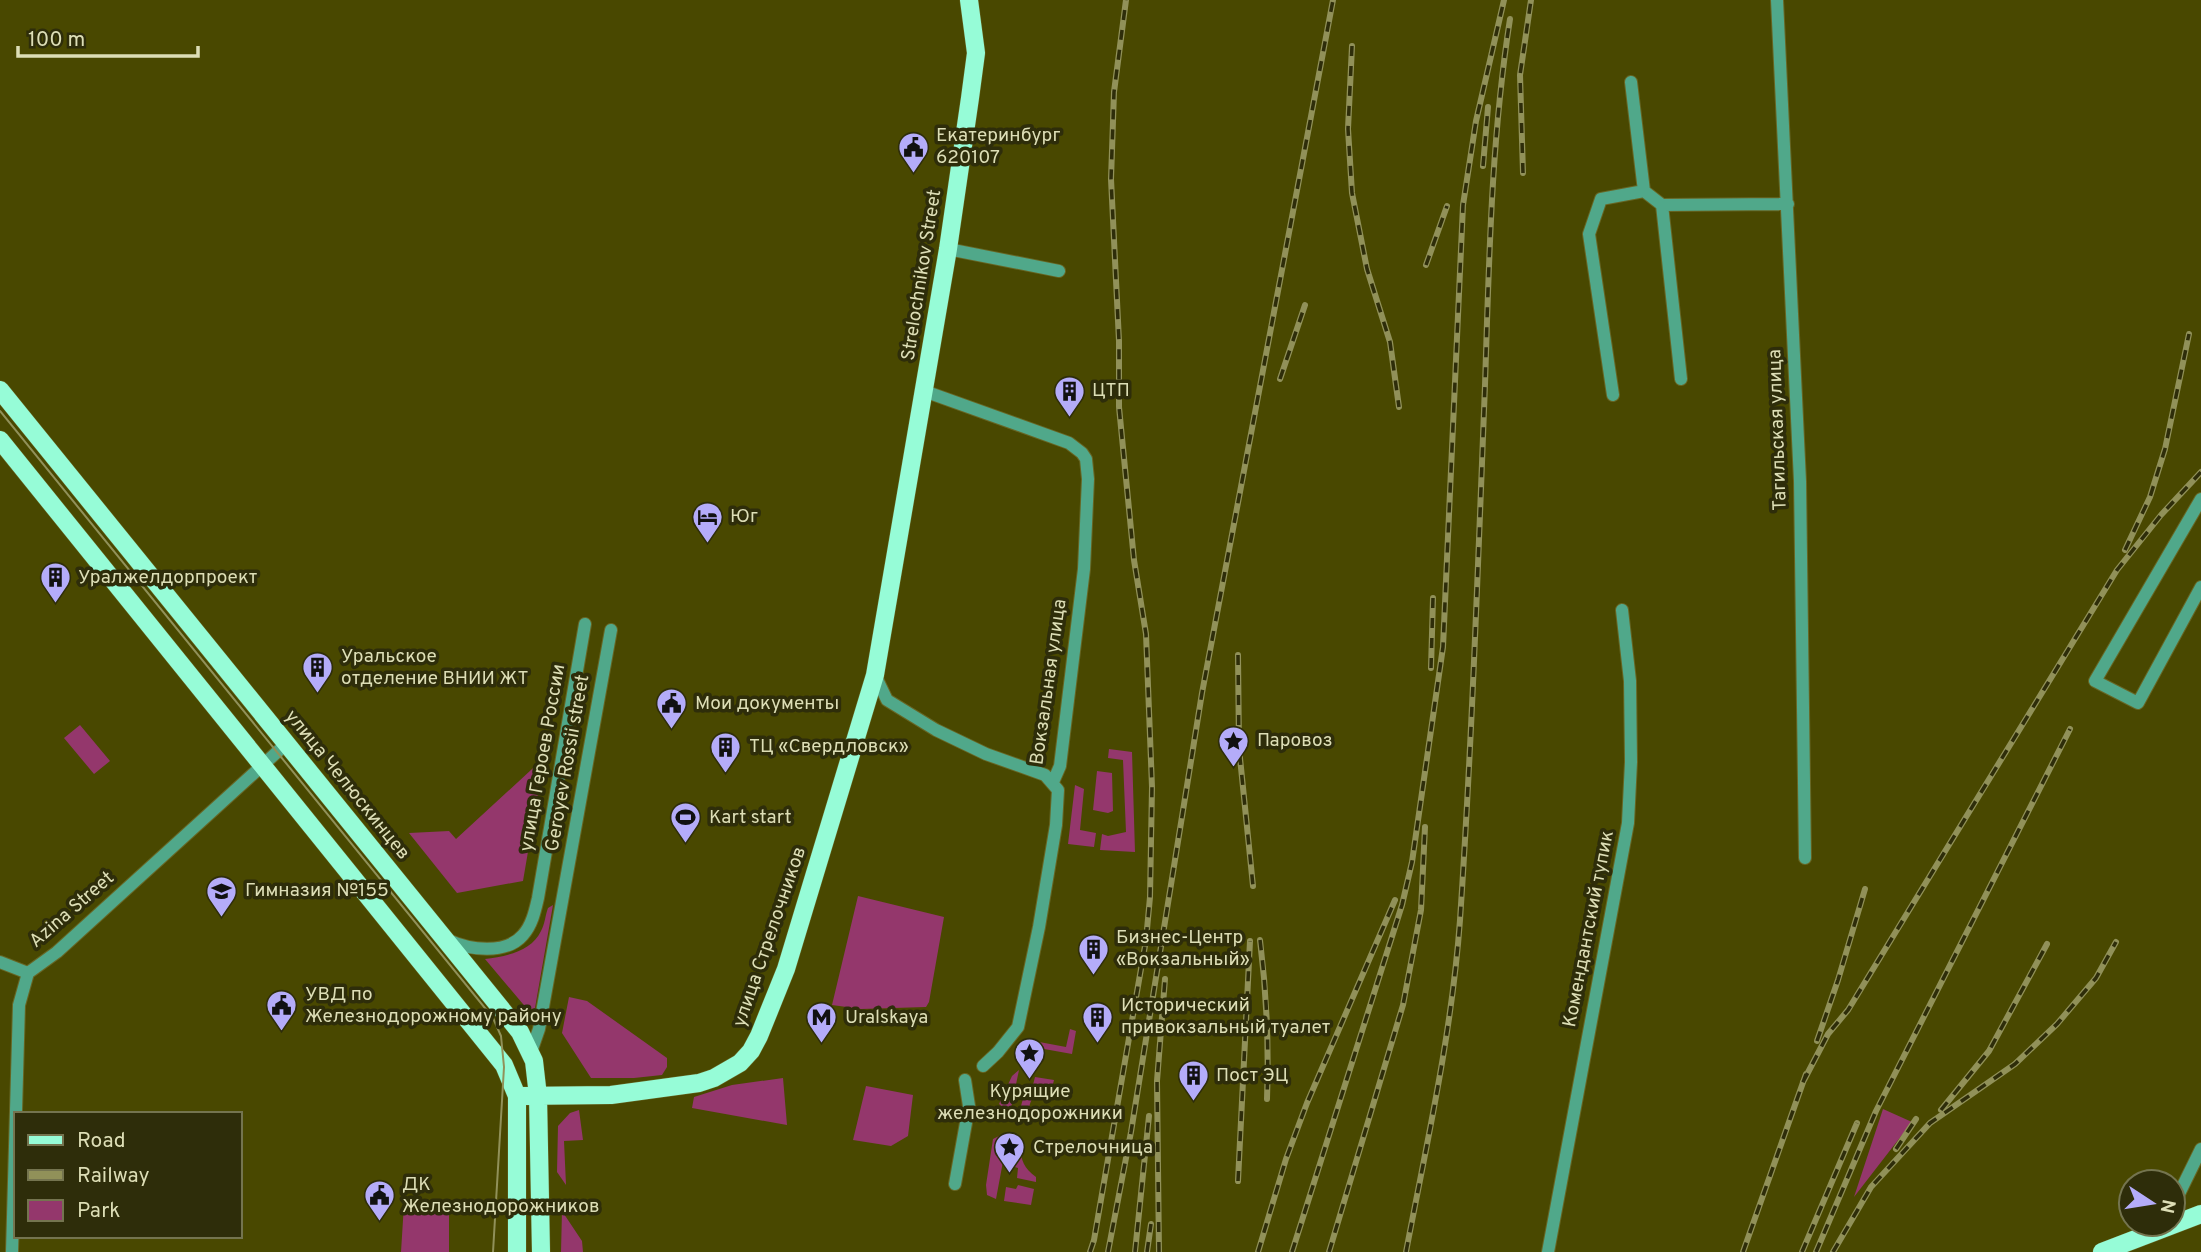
<svg xmlns="http://www.w3.org/2000/svg" width="2201" height="1252" viewBox="0 0 2201 1252" font-family="Overpass,sans-serif">
	<style>
		.green { fill: #94376c }
		.lines { fill: none; stroke-linecap: round; stroke-linejoin: round }
		.minor-casing { stroke: #676624; stroke-width: 14 }
		.major-casing { stroke: #676624; stroke-width: 19 }
		.minor { stroke: #50a88a; stroke-width: 12 }
		.major { stroke: #96fcd7; stroke-width: 18 }
		.tram { stroke: #919159; stroke-width: 2 }
		.rail-casing { stroke: #919159; stroke-width: 6 }
		.rail { stroke: #2e2d0a; stroke-width: 3.5; stroke-dasharray: 10; stroke-linecap: butt }
		.labels { text-anchor: middle; dominant-baseline: central; stroke-width: 7; stroke-linejoin: round; paint-order: stroke }
		.poi-label { font-size: 19px; fill: #dddeb6; stroke: #2e2d0a; text-anchor: start }
		.street-label { font-size: 19px; fill: #dddeb6; stroke: #2e2d0a }
	</style>
	<rect width="100%" height="100%" fill="#494800"/>
	<!-- green -->
	<path class="green" d="M80,725L110,761L94,774L64,738Z
		M1109,749L1132,752L1135,852L1100,850L1102,834L1108,836L1126,832L1123,760L1108,758Z
		M544,758L523,881L457,893L409,833L449,831L456,839Z
		M1097,771L1112,773L1113,811L1108,813L1093,810Z
		M1075,785L1084,789L1080,830L1096,833L1094,847L1068,844Z
		M858,896L944,917L929,1002L926,1007L861,1009L832,1005Z
		M553,905L535,1008L528,1010L485,959C505,957 532,951 541,931C545,924 545,916 548,908Z
		M569,997L587,1001L667,1058V1067L662,1075L634,1078H591L562,1033Z
		M1070,1029L1076,1031L1072,1054L1033,1047L1034,1041L1066,1047Z
		M1019,1070L1011,1108L1009,1112L999,1104L1012,1076Z
		M1035,1077L1054,1080L1053,1084C1039,1088 1033,1093 1029,1107L1021,1106L1027,1084L1033,1085Z
		M783,1078L787,1125L692,1108L694,1097L732,1085Z
		M866,1086L913,1095L908,1136L891,1146L853,1140Z
		M1883,1109L1912,1122L1854,1197Z
		M579,1110L583,1140L564,1141L566,1185L557,1172L558,1126L570,1113Z
		M1003,1134L1007,1140L996,1199L987,1195L986,1185L993,1139Z
		M1015,1145L1020,1146C1021,1161 1024,1168 1036,1177V1182L1017,1178L1018,1168L1011,1166Z
		M1018,1185L1034,1189L1031,1205L1004,1201L1006,1187L1016,1189Z
		M449,1203V1252H401L404,1204Z
		M562,1211L582,1241L583,1252H561Z"/>
	<g class="lines">
		<defs>
			<path id="minor" d="M1777,0L1800,481L1805,858
				M1631,82L1644,191L1662,205L1681,379
				M1662,205L1788,204
				M948,249L1059,271
				M924,391L1069,443L1082,453L1086,459L1088,479L1084,569L1060,766L1053,782
				M1613,395L1589,234L1601,199L1644,191
				M2201,499L2095,681L2138,703L2201,587
				M875,675L887,700L936,730L986,754L1045,775L1058,790L1056,825L1039,927L1018,1027L998,1052L983,1066
				M448,940C469,950 506,955 523,935C532,925 535,911 538,898L585,624
				M0,962L28,973
				M531,1052L539,1029L611,630
				M955,1184L969,1106L965,1080
				M2173,1206L2201,1149
				M12,1252L19,1005L28,973L57,952L286,744
				M1548,1252L1628,823L1631,762L1630,681L1622,610"/>
			<path id="major" d="M0,390L520,1032L534,1061L538,1096L541,1252
				M0,440L504,1065L517,1096V1252
				M517,1096L611,1095L699,1083L714,1078L740,1063L751,1051L759,1036L786,969L875,675L948,249L970,98L976,53L969,0
				M2102,1252L2201,1214"/>
		</defs>
		<!-- minor casing -->
		<use href="#minor" class="minor-casing"/>
		<!-- major casing -->
		<use href="#major" class="major-casing"/>
		<!-- minor -->
		<use href="#minor" class="minor"/>
		<!-- major -->
		<use href="#major" class="major"/>
		<!-- tram -->
		<path class="tram" d="M0,411L493,1018L501,1036L504,1067L493,1252"/>
		<defs>
			<path id="rail" d="M1352,46L1348,129L1352,193L1367,269L1390,342L1399,407
				M1483,166L1488,107
				M1523,173L1520,75L1531,0
				M1426,265L1447,206
				M1280,379L1305,305
				M2125,550L2150,497L2165,449L2189,334
				M1238,655L1239,748L1253,886
				M1431,668L1433,598
				M1260,940C1267,996 1269,1043 1267,1099
				M1817,1041L1838,980L1865,889
				M1803,1082L1828,1034L1848,1010L2117,570L2161,515L2201,472
				M1941,1110L1989,1051L2047,944
				M1896,1149L1916,1119
				M1238,1181L1250,941
				M1090,1252L1094,1240L1146,940L1150,897L1152,787L1146,634L1134,560L1119,407V341L1111,179L1114,92L1126,0
				M1108,1252L1131,1132L1202,693L1333,0
				M1135,1252L1149,1116
				M1147,1252L1151,1224
				M1159,1252L1157,1081L1165,979
				M1258,1252L1286,1159L1307,1103L1395,900
				M1292,1252L1402,905L1412,862L1443,647L1463,205L1476,121L1504,0
				M1329,1252L1403,1005L1421,910L1425,827
				M1406,1252C1427,1142 1452,1032 1460,920C1472,742 1478,564 1485,385C1489,263 1491,140 1510,19
				M1743,1252L1806,1074
				M1802,1252L1857,1123
				M1816,1252L1876,1111L2070,729
				M1833,1252L1871,1187L1930,1123L2015,1064L2057,1024L2096,978L2116,942"/>
		</defs>
		<!-- rail casing -->
		<use href="#rail" class="rail-casing"/>
		<!-- rail -->
		<use href="#rail" class="rail"/>
	</g>
	<!-- icons -->
	<defs>
		<symbol id="civic-pin" viewBox="-11 -11 22 30"><path d="M0 17L-7.5 6A9.5 9.5 0 1 1 7.5 6Z" fill="#b4acf9" stroke="#2e2d0a"/><path d="M-.6-6.5H3V-4.5H.6V-3L4-1V1h2V6H-6V1h2V-1L-.6-3ZM-1.2 2.5V6h2.4V2.5Z" fill="#111"/></symbol>
		<symbol id="building-pin" viewBox="-11 -11 22 30"><path d="M0 17L-7.5 6A9.5 9.5 0 1 1 7.5 6Z" fill="#b4acf9" stroke="#2e2d0a"/><path d="M-4-6H4V6H1V3H-1V6H-4ZM-2.5-4.3h1.7v1.8h-1.7ZM.8-4.3h1.7v1.8H.8ZM-2.5-1h1.7V.8h-1.7ZM.8-1h1.7V.8H.8Z" fill="#111"/></symbol>
		<symbol id="hotel-pin" viewBox="-11 -11 22 30"><path d="M0 17L-7.5 6A9.5 9.5 0 1 1 7.5 6Z" fill="#b4acf9" stroke="#2e2d0a"/><path d="M-6-4.5h1.5V1H6V5H4.5V3h-9V5H-6ZM-4 0a1.8 1.8 0 1 1 3.6 0ZM.5 0V-2.5h3Q6-2.5 6 0Z" fill="#111"/></symbol>
		<symbol id="sight-pin" viewBox="-11 -11 22 30"><path d="M0 17L-7.5 6A9.5 9.5 0 1 1 7.5 6Z" fill="#b4acf9" stroke="#2e2d0a"/><path d="M0-6L1.8-2.2L6-1.7L2.9 1.2L3.7 5.4L0 3.3L-3.7 5.4L-2.9 1.2L-6-1.7L-1.8-2.2Z" fill="#111"/></symbol>
		<symbol id="stadium-pin" viewBox="-11 -11 22 30"><path d="M0 17L-7.5 6A9.5 9.5 0 1 1 7.5 6Z" fill="#b4acf9" stroke="#2e2d0a"/><path d="M0-5a6.5 5 0 1 0 0 10a6.5 5 0 1 0 0-10ZM-3.5-1.8h7v3.6h-7Z" fill="#111"/></symbol>
		<symbol id="school-pin" viewBox="-11 -11 22 30"><path d="M0 17L-7.5 6A9.5 9.5 0 1 1 7.5 6Z" fill="#b4acf9" stroke="#2e2d0a"/><path d="M0-5L7-2L0 1L-7-2ZM-4 1L0 2.5L4 1V4Q0 6-4 4Z" fill="#111"/></symbol>
		<symbol id="metro-pin" viewBox="-11 -11 22 30"><path d="M0 17L-7.5 6A9.5 9.5 0 1 1 7.5 6Z" fill="#b4acf9" stroke="#2e2d0a"/><path d="M-5.5 5V-5H-3L0 0L3-5H5.5V5H3V-.5L0 4L-3-.5V5Z" fill="#111"/></symbol>
	</defs>
	<g fill-rule="evenodd">
		<use href="#civic-pin" x="896" y="130" width="35" height="47"/>
		<use href="#building-pin" x="1052" y="374" width="35" height="47"/>
		<use href="#hotel-pin" x="690" y="500" width="35" height="47"/>
		<use href="#building-pin" x="38" y="560" width="35" height="47"/>
		<use href="#building-pin" x="300" y="650" width="35" height="47"/>
		<use href="#civic-pin" x="654" y="686" width="35" height="47"/>
		<use href="#sight-pin" x="1216" y="724" width="35" height="47"/>
		<use href="#building-pin" x="708" y="730" width="35" height="47"/>
		<use href="#stadium-pin" x="668" y="800" width="35" height="47"/>
		<use href="#school-pin" x="204" y="874" width="35" height="47"/>
		<use href="#building-pin" x="1076" y="932" width="35" height="47"/>
		<use href="#civic-pin" x="264" y="988" width="35" height="47"/>
		<use href="#building-pin" x="1080" y="1000" width="35" height="47"/>
		<use href="#metro-pin" x="804" y="1000" width="35" height="47"/>
		<use href="#sight-pin" x="1012" y="1036" width="35" height="47"/>
		<use href="#building-pin" x="1176" y="1058" width="35" height="47"/>
		<use href="#sight-pin" x="992" y="1130" width="35" height="47"/>
		<use href="#civic-pin" x="362" y="1178" width="35" height="47"/>
	</g>
	<g class="labels">
		<!-- poi labels -->
		<g class="poi-label">
			<text x="936" y="136">Екатеринбург<tspan x="936" dy="22">620107</tspan></text>
			<text x="1092" y="391">ЦТП</text>
			<text x="730" y="517">Юг</text>
			<text x="78" y="578">Уралжелдорпроект</text>
			<text x="341" y="657">Уральское<tspan x="341" dy="22">отделение ВНИИ ЖТ</tspan></text>
			<text x="695" y="704">Мои документы</text>
			<text x="1257" y="741">Паровоз</text>
			<text x="749" y="747">ТЦ «Свердловск»</text>
			<text x="709" y="818">Kart start</text>
			<text x="245" y="891">Гимназия №155</text>
			<text x="1116" y="938">Бизнес-Центр<tspan x="1116" dy="22">«Вокзальный»</tspan></text>
			<text x="305" y="995">УВД по<tspan x="305" dy="22">Железнодорожному району</tspan></text>
			<text x="1121" y="1006">Исторический<tspan x="1121" dy="22">привокзальный туалет</tspan></text>
			<text x="845" y="1018">Uralskaya</text>
			<text x="1216" y="1076">Пост ЭЦ</text>
			<text x="1030" y="1092" text-anchor="middle">Курящие<tspan x="1030" dy="22">железнодорожники</tspan></text>
			<text x="1033" y="1148">Стрелочница</text>
			<text x="402" y="1185">ДК<tspan x="402" dy="22">Железнодорожников</tspan></text>
		</g>
		<!-- street labels -->
		<g class="street-label">
			<text transform="translate(922 275) rotate(-81)">Strelochnikov Street</text>
			<text transform="translate(1778 430) rotate(-92)">Тагильская улица</text>
			<text transform="translate(1049 682) rotate(-82)">Вокзальная улица</text>
			<text transform="translate(543 758) rotate(-80)">улица Героев России</text>
			<text transform="translate(568 763) rotate(-80)">Geroyev Rossii street</text>
			<text transform="translate(347 785) rotate(51)">улица Челюскинцев</text>
			<text transform="translate(72 910) rotate(-41)">Azina Street</text>
			<text transform="translate(1589 929) rotate(-79)">Комендантский тупик</text>
			<text transform="translate(770 937) rotate(-71)">улица Стрелочников</text>
		</g>
	</g>
	<!-- legend -->
	<rect x="14" y="1112" width="228" height="126" fill="#2e2d0a" stroke="#74744f" stroke-width="2"/>
	<rect x="28" y="1135" width="35" height="10" fill="#96fcd7" stroke="#74744f" stroke-width="2"/>
	<text x="77" y="1147" font-size="21" fill="#dddeb6">Road</text>
	<rect x="28" y="1170" width="35" height="10" fill="#919159" stroke="#74744f" stroke-width="2"/>
	<text x="77" y="1182" font-size="21" fill="#dddeb6">Railway</text>
	<rect x="28" y="1200" width="35" height="21" fill="#94376c" stroke="#74744f" stroke-width="2"/>
	<text x="77" y="1217" font-size="21" fill="#dddeb6">Park</text>
	<!-- north arrow -->
	<g transform="translate(2152 1203) rotate(102)"><circle r="33" fill="#2e2d0a" stroke="#74744f" stroke-width="2"/>
	<path d="M0-5L12 26L0 18L-12 26Z" fill="#b4acf9"/>
	<text y="-10" font-size="19" font-weight="bold" text-anchor="middle" fill="#dddeb6">N</text>
	</g>
	<!-- scale -->
	<path d="M18 46v10h180v-10" fill="none" stroke="#dddeb6" stroke-width="3.5"/>
	<text x="28" y="46" font-size="21" fill="#dddeb6" stroke="#2e2d0a" stroke-width="5" paint-order="stroke">100 m</text>
</svg>
